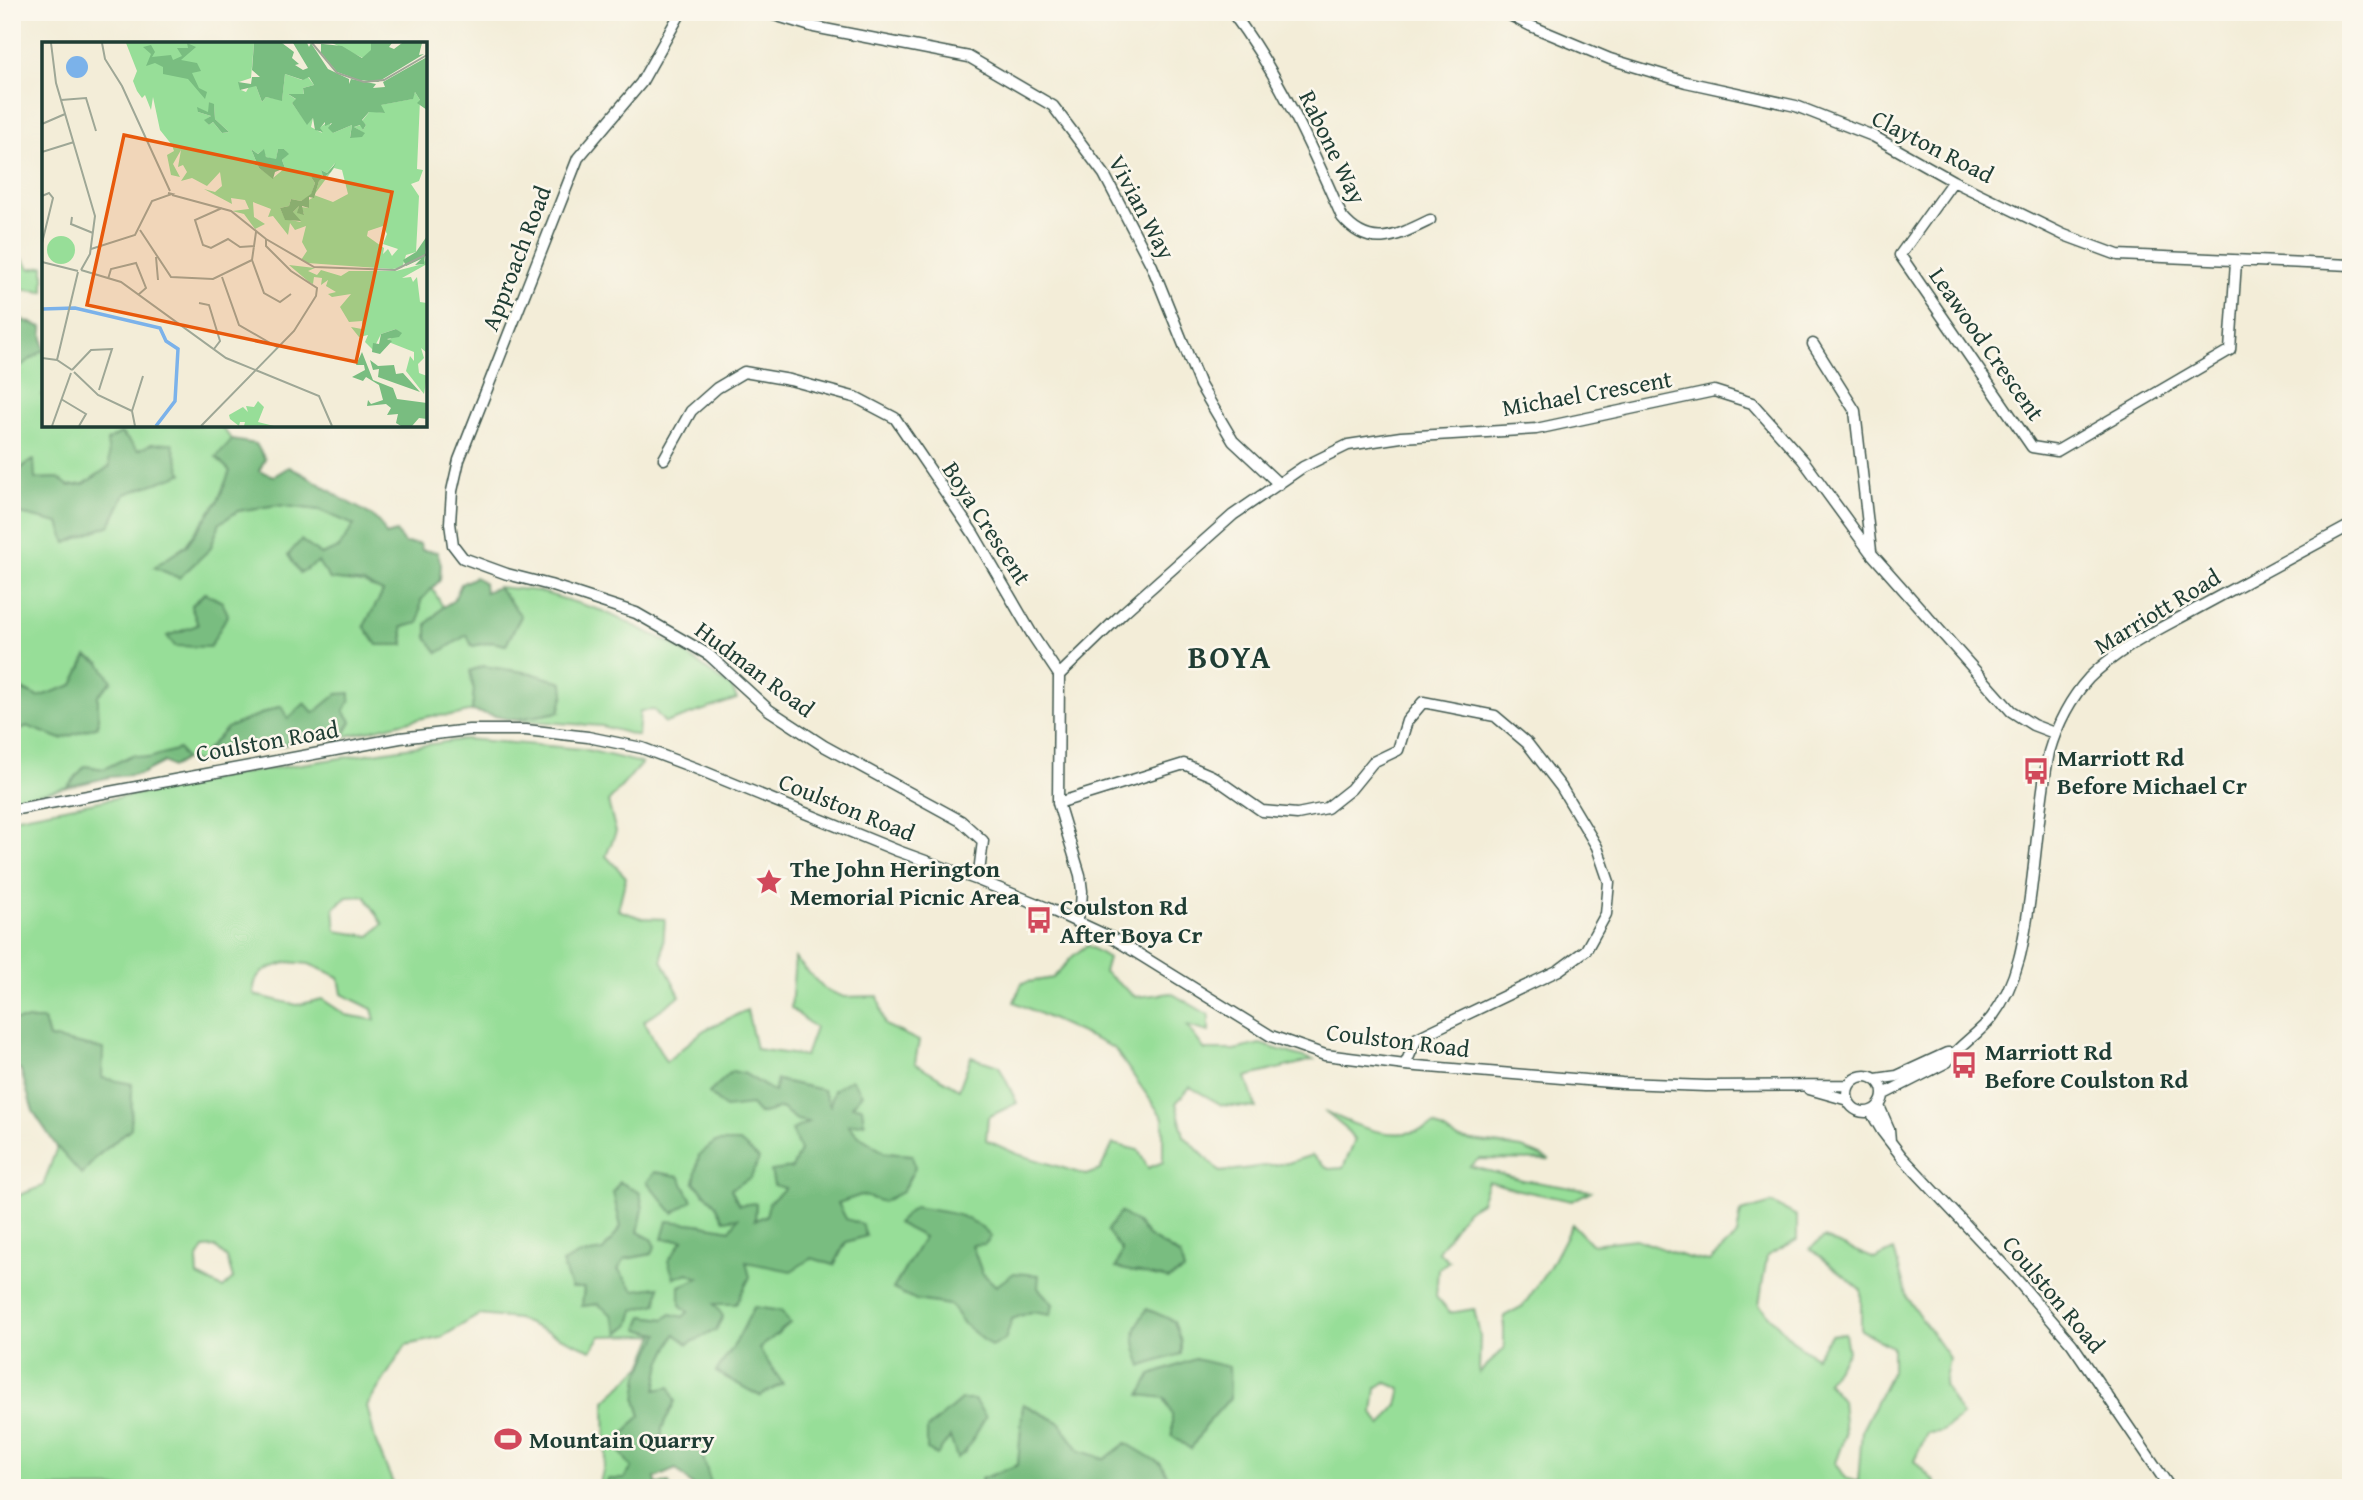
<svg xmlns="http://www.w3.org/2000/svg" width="2363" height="1500" viewBox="0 0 2363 1500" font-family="'Gentium Book Plus',serif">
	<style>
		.green { fill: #97de98; stroke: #5b8e66; stroke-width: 2; fill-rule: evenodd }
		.forest { fill: #79bd80; stroke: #4c7d5a; stroke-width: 2 }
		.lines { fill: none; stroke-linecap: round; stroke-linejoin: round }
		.minor-casing { stroke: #3f574d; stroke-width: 13 }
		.minor { stroke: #fff; stroke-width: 10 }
		.labels { text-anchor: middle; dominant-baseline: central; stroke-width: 5; stroke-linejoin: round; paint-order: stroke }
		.street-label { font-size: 24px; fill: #1f3d34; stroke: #fbf7ec }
		.poi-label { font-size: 24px; font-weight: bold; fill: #1f3d34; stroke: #fbf7ec; text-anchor: start }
		.district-label { font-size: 32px; font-weight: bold; letter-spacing: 2px; fill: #1f3d34; stroke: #fbf7ec }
		.inset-river { fill: none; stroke: #7bb2ea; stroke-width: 3.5 }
		.inset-road { fill: none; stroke: #9ea796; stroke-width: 2 }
		.view { fill: #e8590c; fill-opacity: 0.15; stroke: #e8590c; stroke-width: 3.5 }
		.inset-edge { fill: none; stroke: #1f3d34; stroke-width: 3.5 }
	</style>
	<rect width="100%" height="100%" fill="#fbf7ec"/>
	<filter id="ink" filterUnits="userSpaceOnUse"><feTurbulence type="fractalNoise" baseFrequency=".0143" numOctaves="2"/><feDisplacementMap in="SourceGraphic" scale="14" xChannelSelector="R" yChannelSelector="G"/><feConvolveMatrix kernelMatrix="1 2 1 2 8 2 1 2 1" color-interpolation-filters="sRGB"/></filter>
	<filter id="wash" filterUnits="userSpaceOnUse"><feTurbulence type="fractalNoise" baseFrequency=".00686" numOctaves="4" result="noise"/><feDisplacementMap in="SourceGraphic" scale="28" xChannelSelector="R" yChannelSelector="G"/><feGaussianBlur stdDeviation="1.57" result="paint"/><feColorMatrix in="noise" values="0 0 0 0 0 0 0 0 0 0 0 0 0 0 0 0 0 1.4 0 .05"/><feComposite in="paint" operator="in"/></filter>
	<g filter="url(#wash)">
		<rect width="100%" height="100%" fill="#f3edd8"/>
		<!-- green -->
		<path class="green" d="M14,223L13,246L30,269L44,266V292L12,288V224Z
			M23,320L13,338L20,366L44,350V393L41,395L44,399V425H220L232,440L216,457L230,471L218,501L185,546L155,567L210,549L220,523L238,511L277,505L319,510L355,524L339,548L321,555L318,562L330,579L364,583L384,592L377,645H404L402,627L419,623L421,600L432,588L443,607L427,624L438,653L468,634L472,646L492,642L506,645L521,616L498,587L538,591L603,611L671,643L732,688L737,699L665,723L654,710L640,711L638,736L602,726L513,720L559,712L471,681L474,690L472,711L456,715L431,716L343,737L351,721L344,711L350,700L313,713L293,714L288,719L280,706L227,728L206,751L220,757L200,762L185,759L179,749L148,759L132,755L104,769L85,766L67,787L12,800V733L27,726L61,739L87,656L73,685L38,697L12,684V512L59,523L66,543L110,525L125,494L182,473L152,444L110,466L84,484L69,486L58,478L34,479L33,461L15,476L12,494V326ZM204,593L222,602L176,646L168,636L198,625L191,606Z
			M465,739L583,749L642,763L608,802L616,832L606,856L626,877L618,910L642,918L665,919L662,960L680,996L644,1021L666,1062L704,1030L747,1010L756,1049L805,1056L815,1028L791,1008L795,958L824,989L844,997L878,996L885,1025L919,1041L915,1063L959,1089L971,1057L999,1066L1017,1103L988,1117L986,1140L1017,1154L1086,1175L1100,1170L1113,1144L1138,1150L1148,1168L1163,1162V1118L1114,1048L1014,1002L1022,983L1053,978L1073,956L1087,945L1108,958L1104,972L1136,997L1171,993L1209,1015V1032L1187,1026L1205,1050H1234L1260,1044L1313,1060L1246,1077L1256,1108L1222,1105L1190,1087L1176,1103L1184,1136L1220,1172L1288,1163L1312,1155L1329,1169L1343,1168L1355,1140L1346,1129L1324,1111C1361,1128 1395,1144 1434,1125L1459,1139L1522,1148L1550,1160L1479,1159L1470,1166L1523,1180L1591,1191L1572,1201L1514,1189L1488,1181L1481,1202L1466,1211L1438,1251L1449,1261L1438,1269L1436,1297L1450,1313L1474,1309L1480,1336L1479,1373L1504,1349V1316L1523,1306L1549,1268L1572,1224L1591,1244L1636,1239L1685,1257L1709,1262L1737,1235L1741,1212L1772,1203L1797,1216V1240L1767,1256L1759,1305L1794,1342L1815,1357L1831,1335L1845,1333L1848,1352L1827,1382L1842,1400L1845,1435L1835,1463L1845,1478L1858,1482L1862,1430L1892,1371V1347L1861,1330V1290L1810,1248L1824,1238L1875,1259L1894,1250L1907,1298L1949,1358L1944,1385L1962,1416L1941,1432L1927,1433L1914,1461L1935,1482L1936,1488H1175L1160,1464L1105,1459L1080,1451L1059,1422L1023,1404L1018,1465L982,1479L983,1488H709L712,1487L661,1444L662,1428L675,1401L655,1390L661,1363L675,1334L689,1344L714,1304L746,1262L768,1265L812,1258L834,1265L846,1242L866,1236L846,1219L838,1203L861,1195L912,1155L885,1153L859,1136L847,1125L864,1122L830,1106L823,1090L778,1080L775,1092L745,1074L751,1105L759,1114L781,1108L797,1120L809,1122C803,1143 796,1164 786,1185C780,1199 770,1197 766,1216L755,1220L756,1204L739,1205L730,1188L751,1177L694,1183L716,1205L724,1220L739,1217L731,1230L697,1224L667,1222L673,1240L683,1239L674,1278L688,1273L700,1278L688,1312L683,1318L671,1314L664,1319L644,1316L639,1329L659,1333L636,1400L641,1416L632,1424V1468L624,1479H609L606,1488H599L606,1457L605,1401L642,1366L655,1335L601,1336L591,1350L517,1319L479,1315L440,1338L406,1345L367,1406L376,1443L395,1488H12V1198L43,1186L57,1147L83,1174L95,1158L131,1128L132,1084L102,1078V1049L49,1038L44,1020H12V818L256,771ZM365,896L383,924L370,936L336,931L334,908L347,897ZM288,962L309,964L339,977L342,994L372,1009L375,1020L346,1015L322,999L297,1005L254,995C252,970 268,969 288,962ZM620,1182L643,1209L638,1232L651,1239L652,1254L625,1259L618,1269C635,1291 638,1297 630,1324L598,1304L582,1306L584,1288L578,1255L603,1251L621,1227L613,1192ZM1137,1223L1148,1236L1180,1255L1116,1268ZM924,1237L972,1245L982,1273L996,1286L1038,1288L1053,1304L1011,1319L1005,1340L965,1325L950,1305L916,1300L893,1289ZM215,1247L227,1258L233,1279L223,1288L198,1276L197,1260L204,1248ZM735,1344L760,1396L716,1372ZM1195,1359L1230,1398L1205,1426L1191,1449L1172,1436V1414L1152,1375ZM1385,1382L1401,1389L1397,1405L1381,1426L1373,1413L1376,1388Z"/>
		<!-- forest -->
		<path class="forest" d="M23,320L42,327L44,350L19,367L13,338Z
			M121,433L138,450L152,444L172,443L182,474L125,494L110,525L66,543L59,523L12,512C12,490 11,469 34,460L35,479L58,478L69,486L84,484L110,466L107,441Z
			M232,440L256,444L265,459L259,471L274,476L289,467C307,476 324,486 341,498C359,510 378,513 386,535L396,532L404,543L420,544L422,550L437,552L441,564L440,580L421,600L419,623L402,627L404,645H377L364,626L383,592L364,583L330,579L318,562L300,573L288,555L301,540L321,555L339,548L354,525L319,510L277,505L238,511L220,523L210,549L179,578L154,567L186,546L218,501L230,471L216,457Z
			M475,577L484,583L485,592L498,587L521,616L506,645L492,642L472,646L467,635L438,653L427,638V624L443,607L454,600L461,584Z
			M205,593L222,602L228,614L210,647L175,646L167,636L198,625L191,606Z
			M87,656L100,663L112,681L98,695V726L61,739L27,726L12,733V685L38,697L73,685Z
			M483,666L531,673L563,683L564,694L559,712L513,720L472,711L474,690L470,671Z
			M350,693V700L344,711L351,721L343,737L321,732L299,737L284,746H236L220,757L206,751L227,728L281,706L288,719L305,703L314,713L337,694Z
			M179,749L185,759L172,767L164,762L141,774L110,777L67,787L85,766L104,769L132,755L149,758Z
			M12,1020H44L49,1038L103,1049L102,1078L132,1084L131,1128L95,1158L82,1175L57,1147L33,1111L21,1071L12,1065Z
			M732,1071L745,1074L774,1092L777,1080L823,1090L830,1105L834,1090L851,1079L862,1094L852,1106L862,1107L864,1123L848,1125L859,1136L885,1153L912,1155L915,1168L902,1192L883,1202L861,1195L838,1203L846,1219L862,1224L866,1236L846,1242L834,1265L812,1258L791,1271L746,1262L750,1277L736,1304H714L723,1316L716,1330L688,1344L675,1334L661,1363L656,1390L670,1387L675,1401L662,1428L661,1444L691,1441L702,1454L712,1487L695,1488L676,1469L655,1478L656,1484L669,1483L671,1488H606L608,1479H624L632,1468L616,1446L632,1424L641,1416L636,1400L639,1375L659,1334L638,1329L643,1316L664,1319L671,1314L683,1317L688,1312L680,1305V1286L699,1278L688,1273L674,1278L668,1261L683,1240L662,1239L667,1221L697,1224L730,1230L738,1218L724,1220L716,1205L694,1182L699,1155L715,1142H740L759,1159L751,1177L731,1189L739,1205L756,1203L755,1220L766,1216L769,1203L785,1188L774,1185L771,1171L792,1168L800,1151L792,1130L808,1122L797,1120L781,1108L759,1114L751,1105L725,1108L709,1093Z
			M655,1172L679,1176L692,1201L673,1213L647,1182Z
			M620,1182L640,1193L643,1209L638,1232L651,1239L655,1246L652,1254L625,1259L618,1270L634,1290L659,1287L657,1304L634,1310L630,1324L619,1333L612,1315L598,1304L582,1306L584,1288H571L562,1263L578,1255L603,1251L621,1227L613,1192Z
			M914,1207C947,1213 968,1211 991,1237L985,1244L972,1245L982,1273L996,1286L1014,1273L1039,1275L1038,1288L1053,1304L1051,1315L1031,1312L1012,1319L1005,1340L991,1346L965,1325L950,1305L916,1300L893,1289L924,1237L897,1223Z
			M1120,1212L1137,1223L1148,1236L1180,1256L1184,1271L1168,1279L1116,1268L1122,1251L1107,1231Z
			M754,1307L781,1311L790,1323L759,1349L783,1384L760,1396L716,1372L735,1344Z
			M1147,1309L1174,1321L1181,1342V1354L1142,1366C1133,1340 1130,1332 1147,1309Z
			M1195,1359L1229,1367L1230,1398L1205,1426L1191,1449L1172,1436V1414L1165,1398L1140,1395L1151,1375Z
			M961,1400H974L986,1417L965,1452L957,1458L950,1437L937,1455L927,1450V1429Z
			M1023,1404L1059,1422L1080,1451L1105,1459L1126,1443L1161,1464L1175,1488H983L981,1479L1018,1465Z"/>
	</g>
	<g filter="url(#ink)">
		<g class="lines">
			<defs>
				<path id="minor" d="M681,12L641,83L578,158L459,460L452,491L450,523L453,545L463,558L507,574L550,585L636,613L709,655L769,710L824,746L961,821L983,841L978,880
					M764,12L814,27L969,57L1053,106L1104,174L1152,266L1200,385L1233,441L1279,484
					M1232,12C1279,75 1311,146 1342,217C1370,251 1397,236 1430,220
					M1504,12L1531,26L1610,59L1686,82L1796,106L1873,136L1953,181L2064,235L2118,255L2351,265
					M1953,181L1900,255L2032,447L2057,451L2230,350L2236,262
					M1813,344L1855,411L1871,551
					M664,459L691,411L717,388L744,372L790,380L857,398L895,418L973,533L1033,636L1059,675L1058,803L1080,875L1082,891L1081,906L1076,921
					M1059,675L1124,612L1233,515L1303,467L1348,445L1401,437L1536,429L1714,391L1752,403L1803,460L1871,553L2011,711L2033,725L2054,733
					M1058,803L1184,764L1212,776L1262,811L1297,814L1327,808L1351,789L1373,762L1398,750L1407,721L1423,702L1495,716L1527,743L1561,787L1597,847L1609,882L1606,914L1586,950L1559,970L1417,1038L1405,1065
					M12,810L400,738L469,730H526L588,737L642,748L695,768L898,851L978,880L1047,908L1116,940L1271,1036L1325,1055L1405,1065L1622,1083L1706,1086L1849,1085
					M1847 1094a18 18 0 1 1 36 0a18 18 0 1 1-36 0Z
					M1876,1079L1897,1076L1947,1053H1954
					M1809,1089L1848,1100
					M1884,1094L1947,1062C1959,1045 1979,1034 1992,1017C2020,980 2025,934 2031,890C2037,844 2040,798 2049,752C2057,725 2069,700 2089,678C2118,648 2160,629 2196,609C2248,581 2299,553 2351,525
					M1879,1106L1889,1129L1890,1141
					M1871,1112L1882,1131L1902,1157L2011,1273L2072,1344L2170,1488"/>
			</defs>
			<!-- minor casing -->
			<use href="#minor" class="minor-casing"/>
			<!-- minor -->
			<use href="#minor" class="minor"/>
		</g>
	</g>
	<!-- icons -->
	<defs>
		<symbol id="bus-bare" viewBox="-9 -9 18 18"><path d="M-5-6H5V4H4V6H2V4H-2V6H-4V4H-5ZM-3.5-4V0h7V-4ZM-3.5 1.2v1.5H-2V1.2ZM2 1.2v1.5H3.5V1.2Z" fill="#d1495b" stroke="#fbf7ec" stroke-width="2.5" paint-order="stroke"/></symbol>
		<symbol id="sight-bare" viewBox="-9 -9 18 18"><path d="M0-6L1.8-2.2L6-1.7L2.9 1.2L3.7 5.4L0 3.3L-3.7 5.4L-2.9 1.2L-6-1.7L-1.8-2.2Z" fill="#d1495b" stroke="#fbf7ec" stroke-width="2.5" paint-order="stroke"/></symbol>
		<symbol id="stadium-bare" viewBox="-9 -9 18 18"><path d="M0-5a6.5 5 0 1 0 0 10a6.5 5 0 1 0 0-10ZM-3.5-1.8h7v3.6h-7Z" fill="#d1495b" stroke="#fbf7ec" stroke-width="2.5" paint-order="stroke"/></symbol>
	</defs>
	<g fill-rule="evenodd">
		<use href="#bus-bare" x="2017" y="752" width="38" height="38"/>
		<use href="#sight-bare" x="750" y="863" width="38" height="38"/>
		<use href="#bus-bare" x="1020" y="901" width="38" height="38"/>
		<use href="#bus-bare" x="1945" y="1046" width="38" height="38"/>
		<use href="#stadium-bare" x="489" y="1420" width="38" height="38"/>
	</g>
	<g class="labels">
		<!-- street labels -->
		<g class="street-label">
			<text transform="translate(1933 146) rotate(27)">Clayton Road</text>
			<text transform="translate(1333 147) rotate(64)">Rabone Way</text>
			<text transform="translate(1142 207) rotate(62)">Vivian Way</text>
			<text transform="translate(516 258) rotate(-69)">Approach Road</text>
			<text transform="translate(1987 344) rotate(55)">Leawood Crescent</text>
			<text transform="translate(1587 393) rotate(-10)">Michael Crescent</text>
			<text transform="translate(987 523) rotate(57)">Boya Crescent</text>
			<text transform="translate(2157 611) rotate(-31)">Marriott Road</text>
			<text transform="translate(755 669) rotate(37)">Hudman Road</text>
			<text transform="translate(267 741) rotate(-10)">Coulston Road</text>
			<text transform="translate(847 807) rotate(22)">Coulston Road</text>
			<text transform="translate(1398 1040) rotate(7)">Coulston Road</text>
			<text transform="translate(2054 1294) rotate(50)">Coulston Road</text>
		</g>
		<!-- poi labels -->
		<g class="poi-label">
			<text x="2057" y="757">Marriott Rd<tspan x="2057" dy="28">Before Michael Cr</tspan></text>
			<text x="790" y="868">The John Herington<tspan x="790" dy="28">Memorial Picnic Area</tspan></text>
			<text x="1060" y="906">Coulston Rd<tspan x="1060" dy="28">After Boya Cr</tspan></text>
			<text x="1985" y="1051">Marriott Rd<tspan x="1985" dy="28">Before Coulston Rd</tspan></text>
			<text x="529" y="1439">Mountain Quarry</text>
		</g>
		<!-- district labels -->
		<g class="district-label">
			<text x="1230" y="656">BOYA</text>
		</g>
	</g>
	<!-- overview -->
	<g transform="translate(42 42)">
		<rect width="385" height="385" fill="#f3edd8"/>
		<path d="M84,1H212L209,36L197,40L199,48L204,50L208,43L214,44L220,60L224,55L240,58L243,32L260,38L266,35L272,43L261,46L262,53L246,52L255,58L250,61L265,82L271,76L269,85L280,91L277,86L287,79L291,91L310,83L308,95H319L322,91L312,85L319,83L321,88L324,83L320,79L328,69L342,71L338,63L370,57L373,50L378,58L375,127L381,128L377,139L369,142L377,154L374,210L364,213L360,226L350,227L265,221L259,218L265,209L260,200L264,184L253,188L248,181L246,193L231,174L226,175L229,167L211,160L212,175L223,182L213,187L202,172L190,169L207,167L203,158L189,156L190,162L162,147L173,150L180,144L178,130L165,144L150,136L139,139L145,130L141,123L136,125L139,108L131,122L138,135L129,133L125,113L132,109L130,103L118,88L111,55L109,68L103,53L100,56L95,49L91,39L95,29ZM167,60L172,63L173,77L187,90L180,91L171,80L167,83L163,78L169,74L156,70V66L167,71ZM209,107L216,112L221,108L224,115L234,118L236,107H242L246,112L240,118L243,126L231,136L217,126ZM293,121L289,130L277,139L272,155L265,159L267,166L259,165L262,172L256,171L257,164L250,171L259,180L243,177L238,166L247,164L249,157L259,159L269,153L273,141L269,135L281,133L279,128L285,131ZM292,126L300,128L306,152L291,160L272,153ZM341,184L345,192L341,202L356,207L350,214L346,207L341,212L342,206L325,194L326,189ZM290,1H329L330,8L321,16ZM5 208a14 14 0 1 1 28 0a14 14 0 1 1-28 0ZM385,214V222L360,236L369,235L371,240L375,235L378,260L385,261V311L379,306L382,316L376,322L377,331L385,334L382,352L364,329L368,314L372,319V310L344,299L359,291L354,287L339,292L331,308L323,300L326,293L317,295L309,285L320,287V279L307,280L298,265L309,252L290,255L286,252L294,250L284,244L286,238L279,243L280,236L272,235L271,242L267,240L247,223L273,226L266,229L275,233L279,228L299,234L307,229H354L381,222ZM216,359L222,365L216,380L232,384H202L203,380H198L197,384L188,377L187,373L201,365L206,370L204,364L212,365Z" fill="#97de98" fill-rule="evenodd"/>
		<path d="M145,1L154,5L139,18L155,21L159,29L150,31L157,46L165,50L163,57L146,37L121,32V25L113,21L104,24L109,12L101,5L109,3L113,10L110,15L129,13L131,18L140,14L135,6H146ZM212,1H240L252,10L250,16L257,22L253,23L261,28L266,26L251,1H265L267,5L269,1L286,27L307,37V42L309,37L334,42L331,46L343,45L341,40L385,15V68L375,61L378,58L373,50L371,57L339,63L343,71L327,70L320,78L324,83L321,88L318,83L312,85L323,91L320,95L308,96L310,83L291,91L286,86L290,81L283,84V80L278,86L281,90L273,88L271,76L265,83L250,61L254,57L246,52H262L261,46L272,43L267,35L261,38L243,32L240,59L224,55L220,60L214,44L198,48L196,40L209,42L210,35H218L210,28ZM272,1L300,4L320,16L329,8V1H350L347,5L352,7L360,1H380L377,13L382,12L336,40L317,38L295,30L279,11V2ZM167,60L172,62L173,77L187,90L180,91L171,80L167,83L162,78L169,74L156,70L155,65L166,70ZM209,107L216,112L222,107L224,115L234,117L236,107H242L247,112L240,118L243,126L233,130L231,137L217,126ZM294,121L289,130L277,139L272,156L267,155V166L260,164L262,173L255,171L257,164L251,170L259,179L243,178L238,166L247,164L249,157L259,159L269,152L273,141L269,135L281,134L279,128L285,131ZM385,194L382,222L373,223L379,217L364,224L361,218L374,210ZM354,287L360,291L357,295L345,297L350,299L338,312L330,310L331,301L337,302L339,292ZM320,310L331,338L351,346L355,357L385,361V377L377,376L370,384H359L354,381L356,372L345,373L349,366L344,362L325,364L326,358L329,362L341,358L337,343L324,335L321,339L310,335L323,328L322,323H314ZM328,318L336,324L352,323L354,332L361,331L378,350L336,335L337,327L331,328Z" fill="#79bd80"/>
		<path d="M24 25a11 11 0 1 1 22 0a11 11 0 1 1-22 0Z" fill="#7bb2ea"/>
		<path class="inset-river" d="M0,267L33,266L118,286L124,299L136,307L133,359L114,384"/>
		<path class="inset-road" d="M9,1L14,41L53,174L48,212L39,228M60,1L63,17L80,44L128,149M270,1L295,31L322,40L342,38L385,13M19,58L44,56L54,89M0,82L23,72M0,110L32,100M130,153L189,169L224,197L272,225L353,228L385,212M0,154L7,151L11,156L0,201M180,166L153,178L161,203L169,206L186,197L198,205L213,204M30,175L29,182L51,191M98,188L129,235L171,237L210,218M214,190L210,218L222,251L238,260L249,252M49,207L93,193L110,159L130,152L126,151M114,215L116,238M0,220L36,229M39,228L79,240L184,316L277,354L290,384M180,235L197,283L235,305M66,237L69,227L94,221L104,246L96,253M157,261L167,263L178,299L172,307M0,316L15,318L30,328M15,318L36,230M30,328L49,308L70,307L57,348M32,330L56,353L90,369L93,384M19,357L44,372L37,384M90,369L101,334M10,384L29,331M159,384L252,289L274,254L275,246L249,229L224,204V197"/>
		<path class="view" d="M82,93L350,150L314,320L45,263Z"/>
		<rect width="385" height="385" class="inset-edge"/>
	</g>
	<!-- margin -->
	<rect width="2363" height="1500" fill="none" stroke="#fbf7ec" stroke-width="42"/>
</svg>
